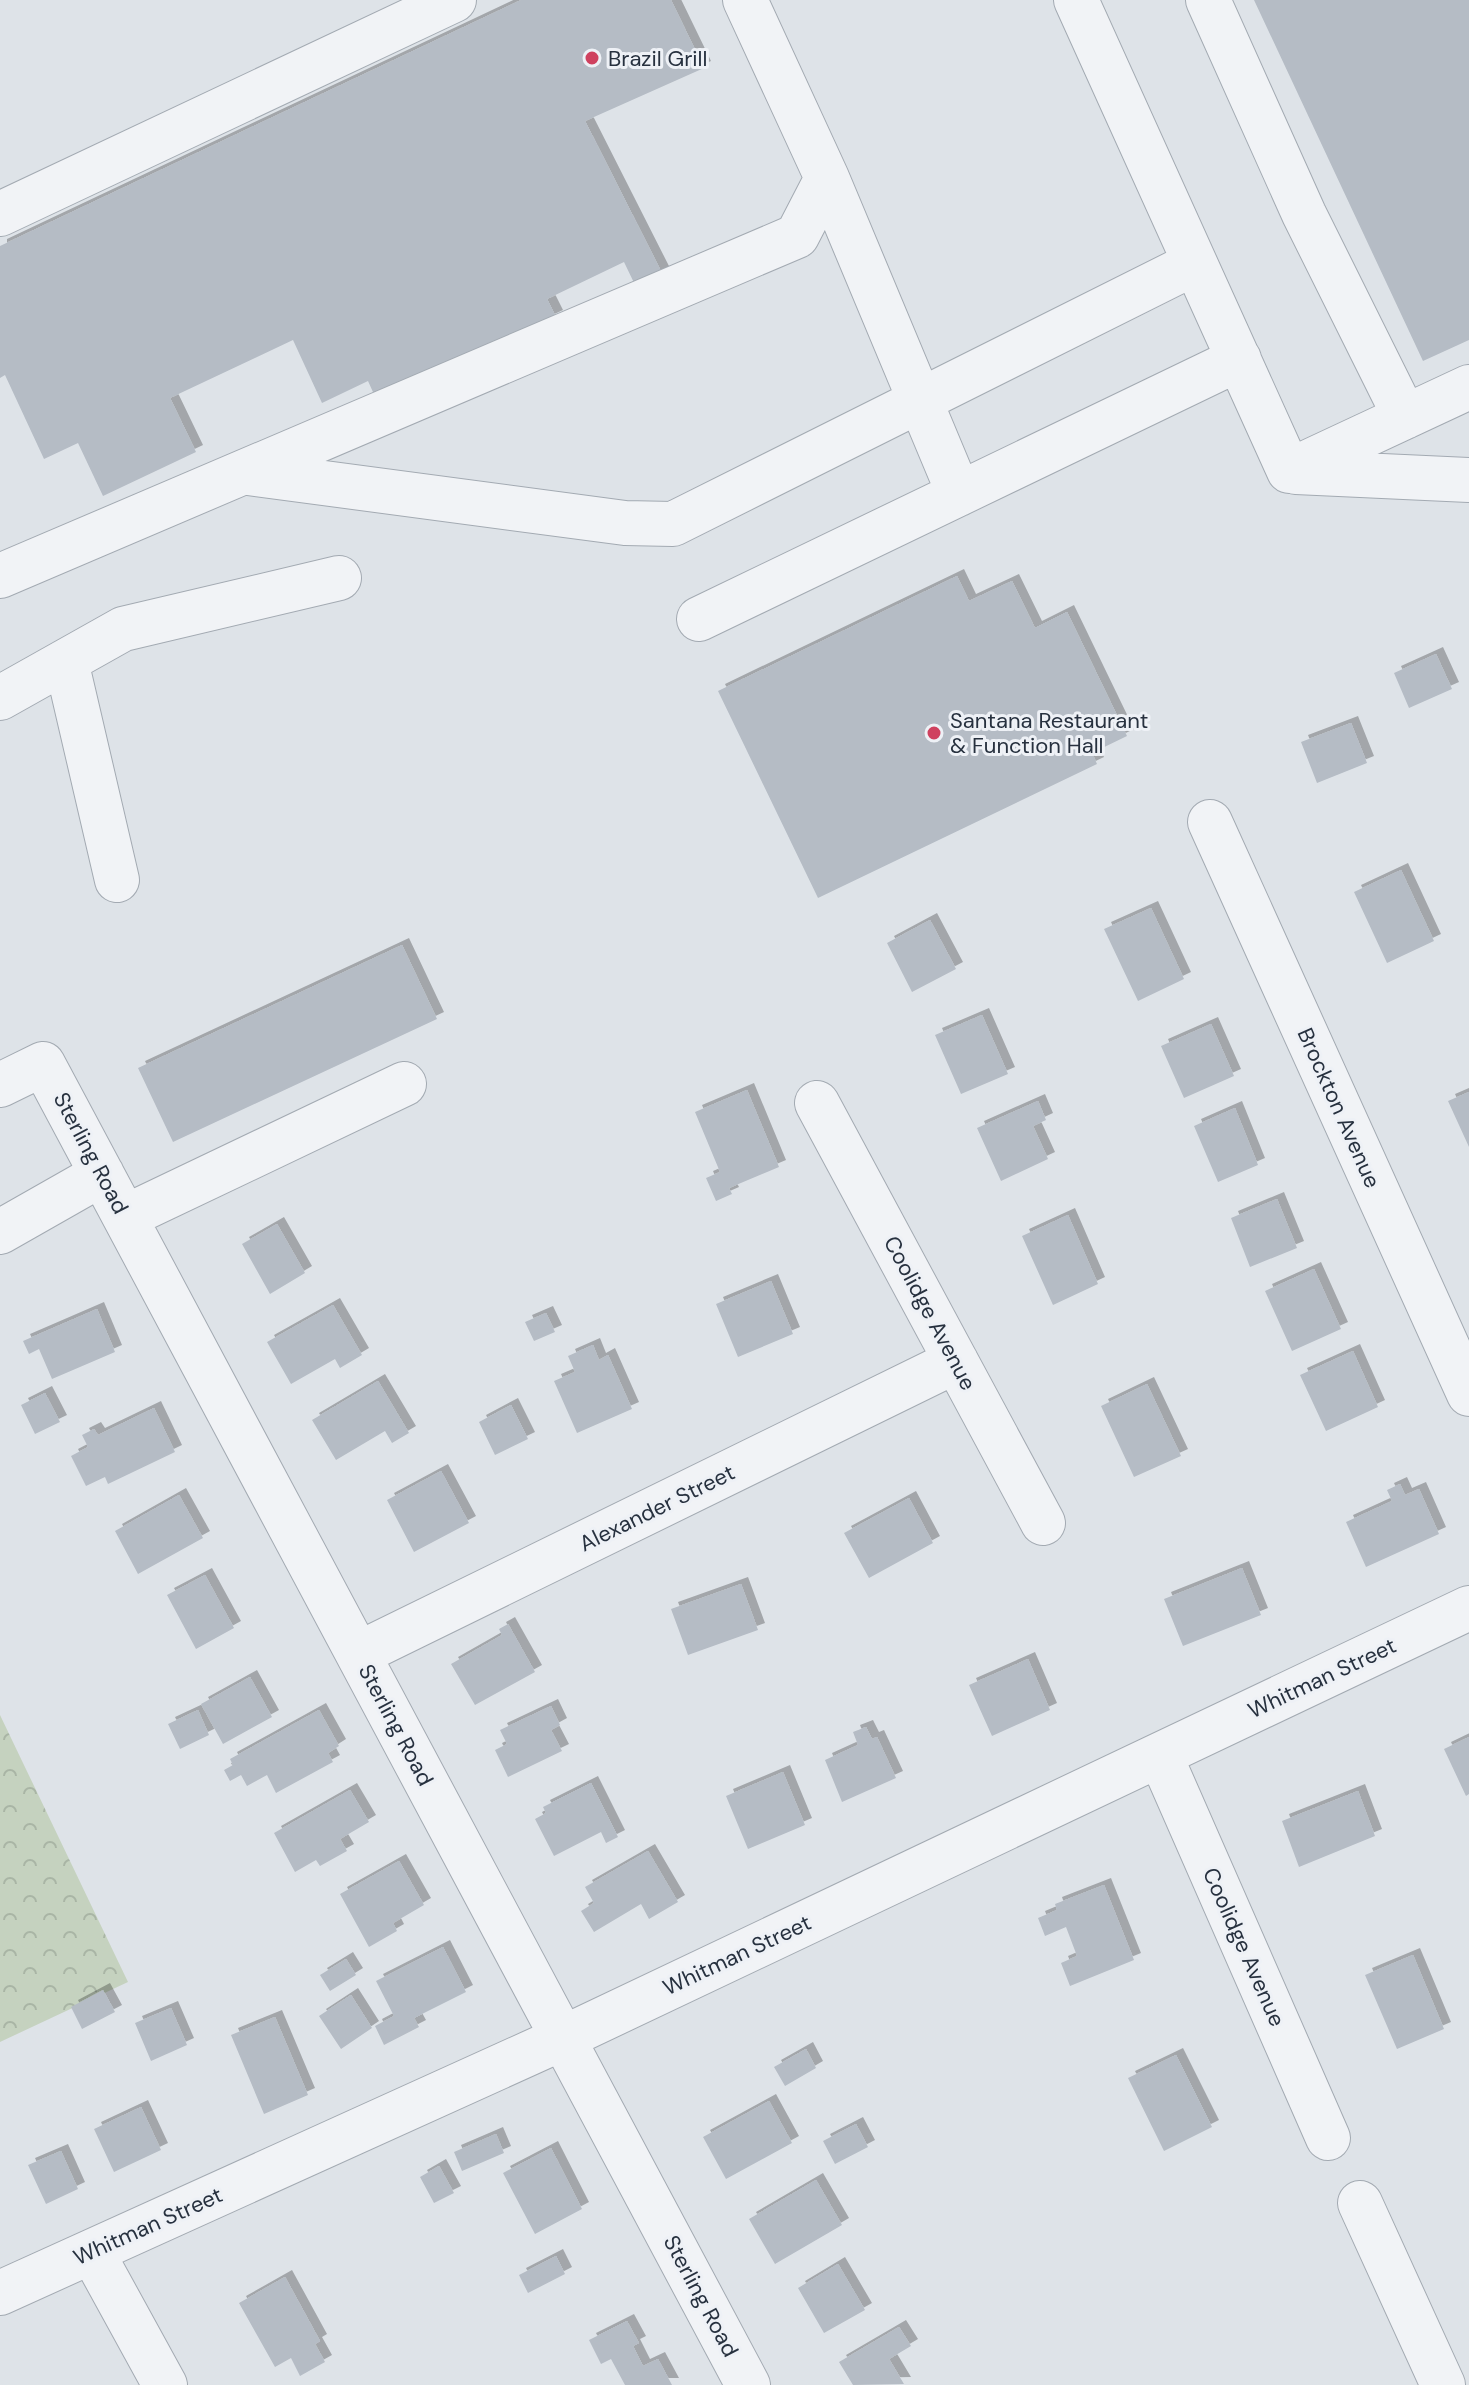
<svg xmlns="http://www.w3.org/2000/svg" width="1469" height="2385" viewBox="0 0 1469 2385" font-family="'DM Sans',sans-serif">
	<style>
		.park { fill: url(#park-crowns) }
		.building { fill: #b5bcc5; filter: url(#shadow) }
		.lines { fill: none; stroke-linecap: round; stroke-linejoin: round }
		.minor-casing { stroke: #a3aab2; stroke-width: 46 }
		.minor { stroke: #f1f3f6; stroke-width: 44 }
		.poi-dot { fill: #cf415f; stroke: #eef1f6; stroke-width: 3 }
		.labels { text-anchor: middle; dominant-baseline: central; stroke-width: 6; stroke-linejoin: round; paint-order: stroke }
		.poi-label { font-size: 22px; fill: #27313f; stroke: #eef1f6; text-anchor: start }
		.street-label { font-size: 22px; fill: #27313f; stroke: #eef1f6 }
	</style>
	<defs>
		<pattern id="park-crowns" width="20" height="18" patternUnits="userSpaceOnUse" patternTransform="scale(2)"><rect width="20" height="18" fill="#c5d2bf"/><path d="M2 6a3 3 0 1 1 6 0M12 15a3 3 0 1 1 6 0" fill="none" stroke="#a9b5a5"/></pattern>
		<filter id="shadow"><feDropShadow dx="7" dy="-7" stdDeviation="0" flood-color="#0004"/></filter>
	</defs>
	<rect width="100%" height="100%" fill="#dee3e8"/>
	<!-- park -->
	<path class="park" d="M0,1715L128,1982L0,2042Z"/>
	<!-- building -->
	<path class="building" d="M521,0H671L704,68L585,121L664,277L637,289L624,262L547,299L556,317L377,401L368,381L322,403L293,340L170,398L196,452L103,496L78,443L44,459L5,375L0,378V246Z
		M1254,0H1469V340L1423,361Z
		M957,576L969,601L1012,581L1035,628L1067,612L1127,736L1092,753L1097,764L818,898L718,691Z
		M1436,654L1452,689L1409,708L1394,673Z
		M1351,723L1367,763L1317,783L1301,742Z
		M1401,870L1434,941L1387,963L1354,892Z
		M1151,908L1184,979L1138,1001L1104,929Z
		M930,920L956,969L912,992L887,943Z
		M402,945L437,1019L173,1142L138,1068Z
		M982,1015L1008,1074L961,1094L935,1035Z
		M1211,1024L1234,1076L1184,1098L1161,1046Z
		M747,1090L779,1167L729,1188L732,1194L716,1201L706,1178L720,1172L695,1112Z
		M1469,1092V1147L1448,1101Z
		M1038,1101L1046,1120L1033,1126L1048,1159L1001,1181L977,1128Z
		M1235,1108L1258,1165L1218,1182L1194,1126Z
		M1277,1199L1297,1248L1250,1267L1231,1218Z
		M1068,1215L1098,1284L1053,1305L1022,1236Z
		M277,1224L305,1273L270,1294L242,1244Z
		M1314,1269L1341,1329L1292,1351L1265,1291Z
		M771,1281L793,1334L738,1357L716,1304Z
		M333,1305L362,1355L340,1368L335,1359L291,1384L267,1342Z
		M97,1309L115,1352L52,1379L39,1349L29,1354L23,1341Z
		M546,1313L555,1332L534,1341L525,1322Z
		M593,1345L599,1360L608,1355L632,1409L577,1433L554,1381L575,1372L568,1356Z
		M1353,1351L1378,1407L1326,1431L1300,1375Z
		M378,1381L409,1433L392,1443L385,1431L336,1460L312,1420Z
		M1147,1384L1181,1456L1134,1477L1101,1406Z
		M45,1393L60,1422L35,1434L21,1405Z
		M511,1405L528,1439L495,1455L479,1422Z
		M154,1408L175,1452L108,1484L105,1477L86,1486L71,1456L88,1447L82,1435L94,1429L98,1435Z
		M441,1471L469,1523L414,1552L387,1500Z
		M1400,1484L1405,1495L1419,1489L1439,1534L1366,1567L1346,1522L1392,1501L1387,1490Z
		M179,1495L203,1538L138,1574L115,1531Z
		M909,1498L933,1543L869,1578L844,1533Z
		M1242,1568L1261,1615L1183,1646L1164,1599Z
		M205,1575L234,1628L196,1649L167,1595Z
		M741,1584L758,1630L688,1655L671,1609Z
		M508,1624L535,1672L475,1705L451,1664L502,1635L499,1629Z
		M1028,1659L1050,1710L992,1736L969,1685Z
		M250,1677L272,1717L223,1744L201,1704Z
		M551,1706L560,1725L551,1730L562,1751L508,1777L495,1750L507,1744L500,1730Z
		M198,1710L209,1735L180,1749L168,1724Z
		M319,1710L339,1746L328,1753L333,1762L276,1793L267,1775L247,1786L241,1775L230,1781L224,1770L233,1765L230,1759Z
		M866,1727L872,1739L877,1737L896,1778L842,1802L825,1760L858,1745L853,1732Z
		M1469,1737V1794L1466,1796L1444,1749Z
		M783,1772L805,1825L748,1849L726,1796Z
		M591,1783L618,1837L606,1843L601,1832L554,1856L535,1819L546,1813L543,1807Z
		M350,1790L369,1822L340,1839L347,1851L320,1866L316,1860L295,1872L274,1833Z
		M1358,1791L1375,1836L1299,1867L1282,1821Z
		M648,1851L678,1902L649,1919L641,1904L594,1932L581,1911L594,1903L585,1887Z
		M399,1861L424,1905L393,1923L397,1931L369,1947L340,1894Z
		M1104,1885L1134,1960L1070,1986L1061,1963L1077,1956L1066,1927L1045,1936L1038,1918L1057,1910L1055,1904Z
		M443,1947L466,1992L414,2018L419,2027L384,2045L375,2026L394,2016L376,1981Z
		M1413,1955L1444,2029L1397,2049L1365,1975Z
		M346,1959L356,1975L330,1991L320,1975Z
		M103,1990L115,2012L82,2029L71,2007Z
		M351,1995L372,2028L341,2049L319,2016Z
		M171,2008L187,2045L151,2061L135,2023Z
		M275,2017L308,2095L264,2114L231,2035Z
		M806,2049L816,2068L785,2086L774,2067Z
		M1176,2055L1212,2127L1164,2151L1128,2078Z
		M769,2101L792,2143L726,2179L703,2137Z
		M141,2107L161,2150L114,2172L94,2129Z
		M856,2124L868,2147L835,2164L823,2141Z
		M496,2134L504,2153L462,2171L454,2152Z
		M551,2148L582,2209L535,2234L503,2173Z
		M61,2151L78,2189L46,2204L28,2165Z
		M439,2166L454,2193L434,2203L420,2177Z
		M816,2180L842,2225L775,2264L749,2219Z
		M556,2256L565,2274L528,2293L519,2275Z
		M838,2264L865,2310L824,2333L798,2288Z
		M285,2277L320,2341L315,2344L325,2362L300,2376L291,2358L275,2367L239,2303Z
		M627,2321L639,2343L633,2346L643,2366L658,2359L672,2385H625L611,2359L601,2364L589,2340Z
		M899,2327L911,2346L889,2359L904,2384L853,2385L839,2362Z"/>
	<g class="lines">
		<defs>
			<path id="minor" d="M1076,0L1289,471L1469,387
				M1208,0L1304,214L1405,417
				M827,178L959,494
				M0,214L454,0
				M1296,472L1469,480
				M248,473L625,523L673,524L1195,263
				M0,576L797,236L827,178L745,0
				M699,619L1239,359
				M66,661L117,880
				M0,698L123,629L339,578
				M1210,822L1469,1394
				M0,1085L43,1064L748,2385
				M817,1103L1043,1523
				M125,1217L404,1084
				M0,1232L102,1174
				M358,1654L956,1361
				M1160,1755L1328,2138
				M1360,2203L1443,2385
				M92,2252L165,2385
				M0,2293L563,2038L1469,1608"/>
		</defs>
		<!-- minor casing -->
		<use href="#minor" class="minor-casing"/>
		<!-- minor -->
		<use href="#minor" class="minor"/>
	</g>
	<!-- markers -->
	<g class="poi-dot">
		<circle cx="592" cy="58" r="8"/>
		<circle cx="934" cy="733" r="8"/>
	</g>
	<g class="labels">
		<!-- poi labels -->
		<g class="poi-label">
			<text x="608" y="58">Brazil Grill</text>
			<text x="950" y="720">Santana Restaurant<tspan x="950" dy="25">&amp; Function Hall</tspan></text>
		</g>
		<!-- street labels -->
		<g class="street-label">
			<text transform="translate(1339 1108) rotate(66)">Brockton Avenue</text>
			<text transform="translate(91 1153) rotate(62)">Sterling Road</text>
			<text transform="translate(930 1313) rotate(62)">Coolidge Avenue</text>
			<text transform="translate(657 1508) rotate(-26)">Alexander Street</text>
			<text transform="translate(1322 1678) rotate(-25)">Whitman Street</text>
			<text transform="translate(396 1725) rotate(62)">Sterling Road</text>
			<text transform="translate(1244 1947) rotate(66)">Coolidge Avenue</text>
			<text transform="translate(737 1955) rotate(-25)">Whitman Street</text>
			<text transform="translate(148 2226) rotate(-24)">Whitman Street</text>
			<text transform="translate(701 2296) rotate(62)">Sterling Road</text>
		</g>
	</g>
</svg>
